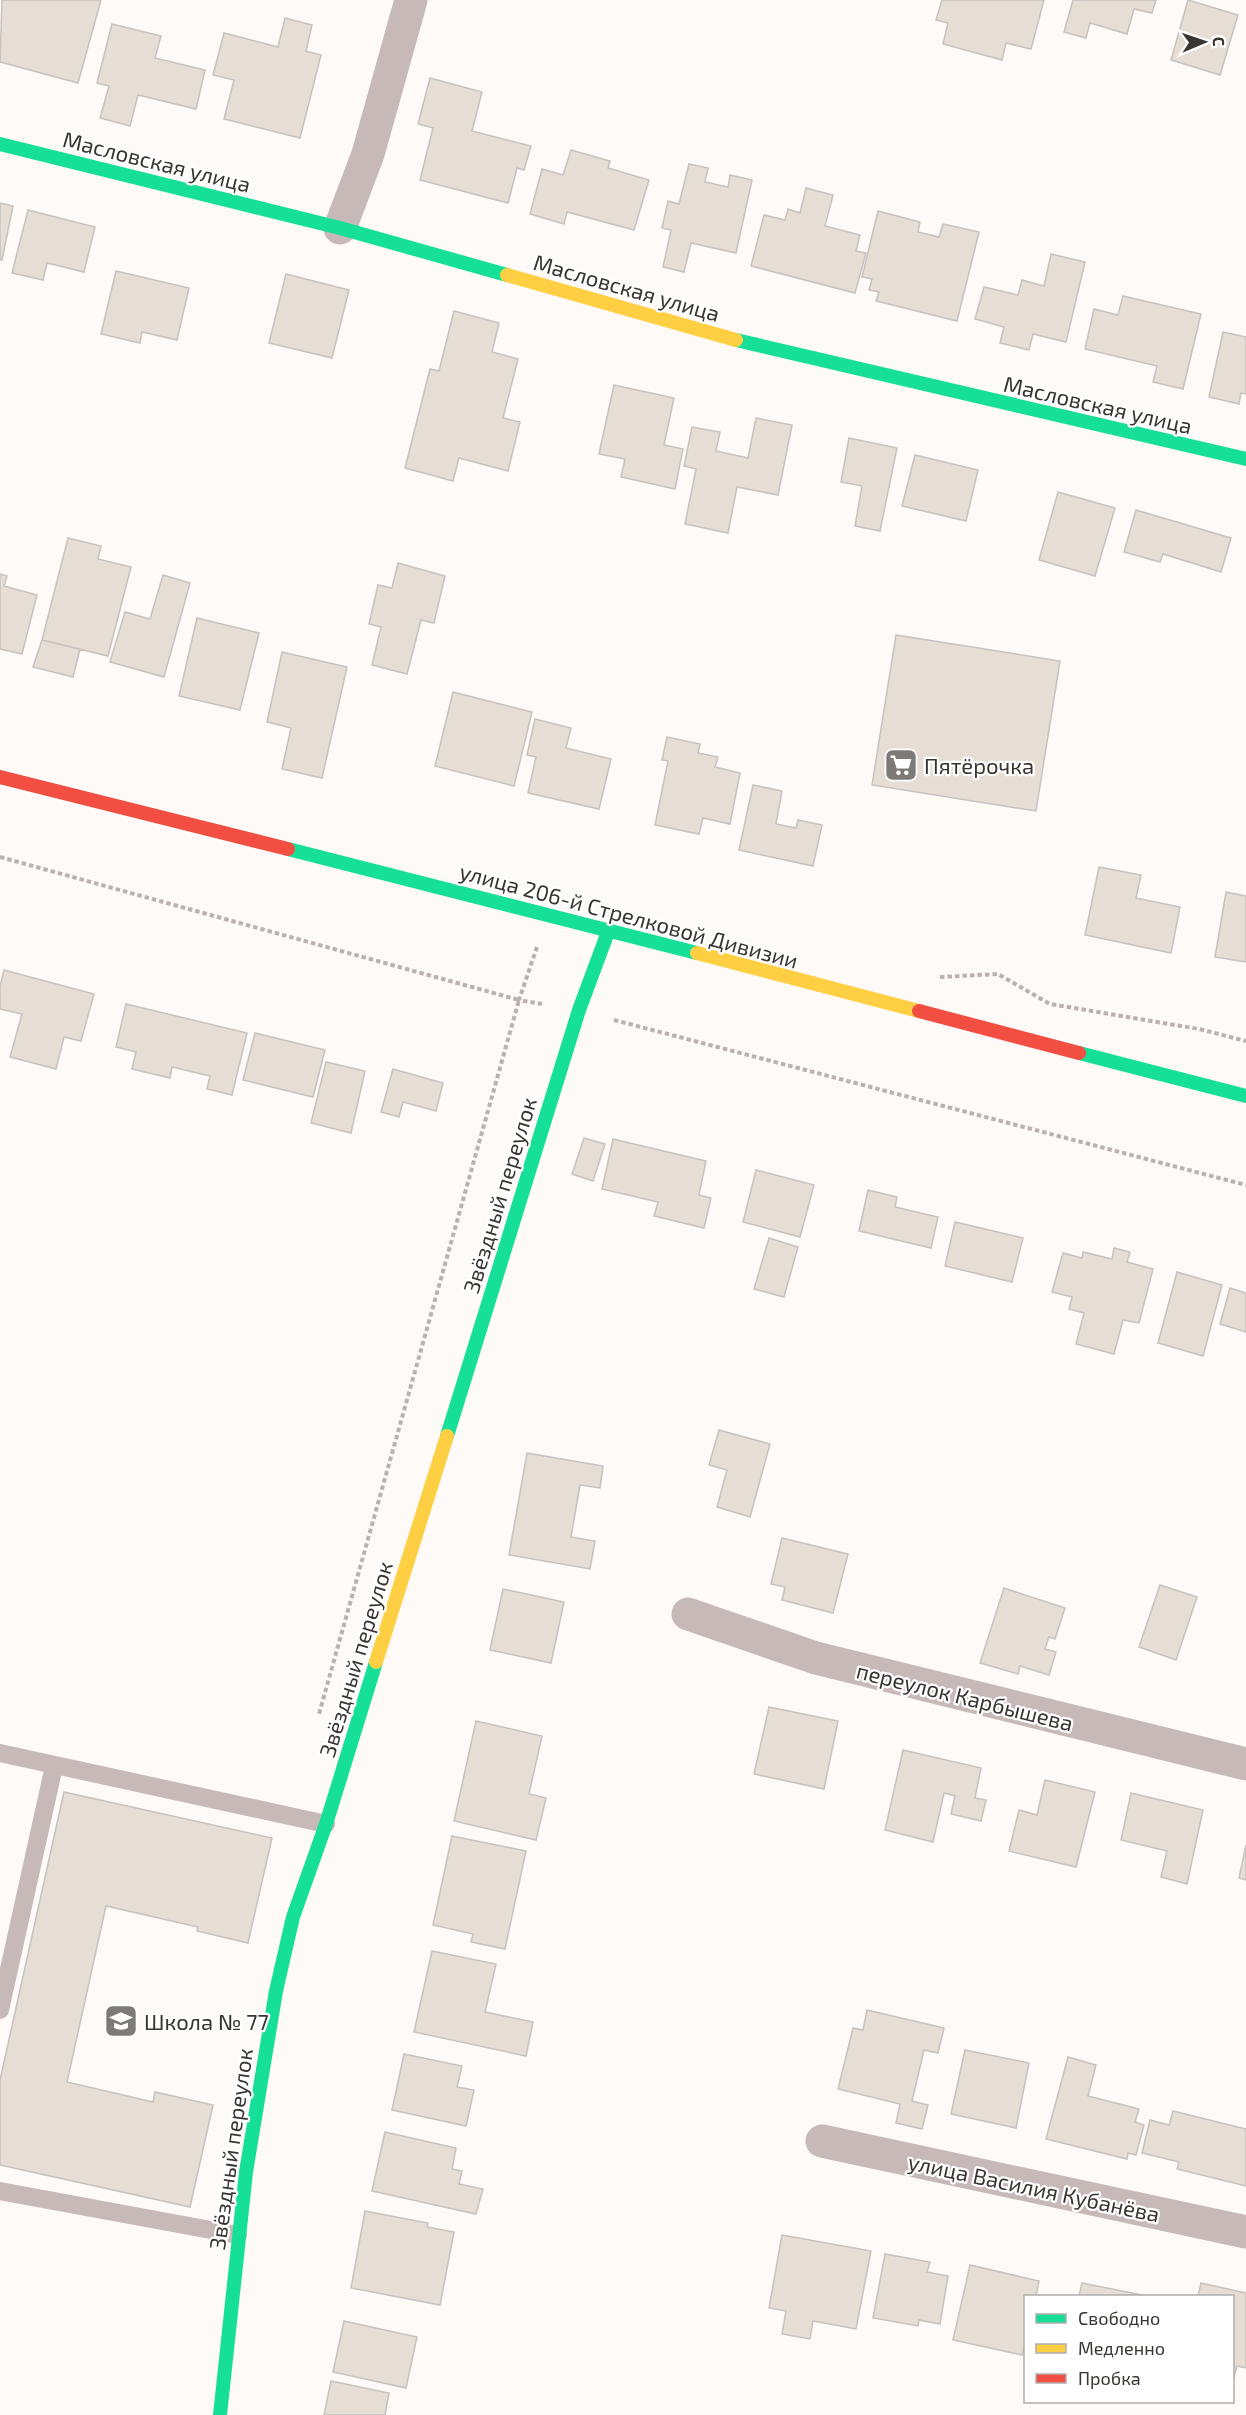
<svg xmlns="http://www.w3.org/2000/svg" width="1246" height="2415" viewBox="0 0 1246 2415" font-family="'Exo 2',sans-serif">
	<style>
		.building { fill: #e6ddd5; stroke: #c5c2c0; stroke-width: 1.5 }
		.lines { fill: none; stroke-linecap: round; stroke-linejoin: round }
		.path { stroke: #bbb2b0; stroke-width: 4; stroke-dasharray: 4.5 3; stroke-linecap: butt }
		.lane { stroke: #c7b9b7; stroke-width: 18 }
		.street { stroke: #c7b9b7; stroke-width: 33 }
		.fast { stroke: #16e098; stroke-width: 14 }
		.slow { stroke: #ffcf43; stroke-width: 14 }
		.jam { stroke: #f24e42; stroke-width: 14 }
		.labels { text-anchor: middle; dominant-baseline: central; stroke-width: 4.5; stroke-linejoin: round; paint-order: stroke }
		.street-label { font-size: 22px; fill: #393533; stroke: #fff }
		.poi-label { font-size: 22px; fill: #393533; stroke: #fff; text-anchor: start }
	</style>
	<rect width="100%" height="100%" fill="#fdfaf8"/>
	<!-- building -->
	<path class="building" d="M2,0H101L78,83L0,62Z
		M942,0H1044L1031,49L1006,43L1002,60L943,44L948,23L936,20Z
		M1073,0H1156L1152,13L1134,9L1127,34L1090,23L1086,38L1064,32Z
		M1188,0L1238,15L1220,75L1171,60Z
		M285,18L312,25L306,51L321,55L300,138L224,119L234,80L213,75L224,33L278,47Z
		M112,24L161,36L155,58L205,70L196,109L138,95L130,126L100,118L109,86L97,83Z
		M430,78L482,92L472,131L531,146L524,170L517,168L508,203L420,180L433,128L418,124Z
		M571,150L610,161L608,168L649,180L634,230L567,212L564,224L530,214L542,169L563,175Z
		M689,164L708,168L705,182L728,187L730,175L752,180L736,253L691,243L684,272L663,267L671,230L662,228L668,201L679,204Z
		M806,188L833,195L825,226L860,235L856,251L866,253L855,293L751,266L764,215L785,220L788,209L800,213Z
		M0,203L13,206L2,260H0Z
		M28,210L95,227L84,272L47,263L43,280L12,273Z
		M878,211L920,222L918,232L939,237L943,224L979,232L957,321L876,301L879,292L869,290L872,279L862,277Z
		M1051,254L1085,262L1066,342L1033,334L1029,350L1000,343L1004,327L975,319L984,287L1018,295L1022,280L1044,286Z
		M116,271L189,288L177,340L142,332L140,343L101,334Z
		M286,274L349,290L332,358L269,343Z
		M1123,296L1201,314L1183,389L1153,382L1157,366L1085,349L1094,309L1118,315Z
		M454,311L499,323L492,352L518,359L503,418L520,422L508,471L459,458L453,481L405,468L430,369L439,371Z
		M1223,332L1246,337V394L1241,393L1239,404L1209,397Z
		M614,385L674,398L664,445L683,449L675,489L621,477L625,459L599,454Z
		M756,418L792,425L778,495L737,487L728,533L685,524L696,469L684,466L692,427L720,432L716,451L748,458Z
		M849,438L897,448L880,531L855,526L862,486L841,482Z
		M915,455L978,470L966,521L902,506Z
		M1058,492L1115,508L1095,576L1039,560Z
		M1136,510L1231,538L1221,572L1163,554L1160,562L1124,552Z
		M68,538L101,546L98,559L131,567L108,656L42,640Z
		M398,563L445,576L434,623L421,620L407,674L372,665L381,627L369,624L378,585L392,588Z
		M0,574L7,576L4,586L37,595L22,654L0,649Z
		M163,575L190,583L164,677L110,662L125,612L150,619Z
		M197,618L259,633L240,710L179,696Z
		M896,635L1060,661L1036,811L872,785Z
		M42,640L80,649L73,677L33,667Z
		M282,652L347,667L322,778L282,769L291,728L267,722Z
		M453,692L532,712L514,786L435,766Z
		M535,719L571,728L566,748L611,759L599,809L528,793L536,757L527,755Z
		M667,737L700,744L698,753L718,757L715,767L740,773L730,824L703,818L699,834L655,825L668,761L662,760Z
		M753,785L782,791L776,824L796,828L798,820L822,825L813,866L739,850Z
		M1099,867L1141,875L1136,898L1180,907L1171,953L1085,935Z
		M1226,892L1246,896V962L1215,957Z
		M4,970L94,994L81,1041L64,1037L56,1069L10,1057L22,1014L0,1009V986Z
		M126,1004L247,1033L232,1095L207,1089L210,1076L172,1067L170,1078L132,1069L136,1052L116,1047Z
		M255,1033L325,1050L313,1097L243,1080Z
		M326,1062L365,1071L351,1133L311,1123Z
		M393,1069L443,1083L436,1111L403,1102L399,1117L381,1112Z
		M584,1138L605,1144L593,1181L572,1174Z
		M613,1139L706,1161L699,1195L711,1198L704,1228L654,1216L658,1202L602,1189Z
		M756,1170L814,1185L800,1237L743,1222Z
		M868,1190L897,1197L895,1207L938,1217L931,1248L859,1231Z
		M955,1222L1023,1238L1012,1282L945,1266Z
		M769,1238L798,1247L784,1297L754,1289Z
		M1114,1248L1130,1252L1127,1262L1153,1269L1139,1323L1123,1320L1114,1354L1076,1344L1084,1313L1069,1309L1072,1297L1052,1292L1063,1253L1082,1258L1083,1252L1112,1259Z
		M1177,1272L1222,1285L1203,1356L1158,1343Z
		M1230,1288L1246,1293V1332L1220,1324Z
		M719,1430L770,1444L750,1517L717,1507L727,1470L709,1465Z
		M527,1453L603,1466L600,1488L580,1485L571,1537L595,1541L590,1569L509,1555Z
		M782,1538L848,1554L833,1613L782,1600L785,1587L771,1584Z
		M1160,1585L1197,1597L1176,1660L1139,1647Z
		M1004,1588L1065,1608L1055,1639L1049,1637L1045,1649L1056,1652L1049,1675L1020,1666L1018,1674L980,1663Z
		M503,1589L564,1602L551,1663L490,1650Z
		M769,1707L838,1721L824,1789L754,1774Z
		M476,1721L542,1736L529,1794L546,1798L536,1840L454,1821Z
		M903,1750L981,1768L975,1798L986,1800L981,1821L951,1814L955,1796L944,1793L933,1842L885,1830Z
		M1045,1780L1095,1792L1076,1867L1009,1851L1019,1810L1037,1815Z
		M64,1792L272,1838L248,1943L197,1931L198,1927L106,1906L67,2082L153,2102L155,2092L213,2105L190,2207L0,2165V2080Z
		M1131,1793L1203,1810L1187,1884L1161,1877L1167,1851L1121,1840Z
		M452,1836L526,1851L505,1949L471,1942L473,1934L433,1925Z
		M1246,1845V1880L1239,1878Z
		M432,1951L496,1964L485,2012L533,2022L526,2056L414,2032Z
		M867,2010L944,2028L938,2053L924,2050L912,2101L928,2105L922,2129L896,2123L900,2104L838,2089L853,2028L863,2030Z
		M965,2050L1029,2063L1016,2128L951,2114Z
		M404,2054L462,2066L457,2087L474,2090L466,2126L392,2110Z
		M1068,2057L1096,2065L1088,2096L1139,2109L1135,2122L1144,2125L1136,2155L1128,2153L1127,2159L1046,2139Z
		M1173,2111L1246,2129V2186L1177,2169L1179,2162L1142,2153L1150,2120L1169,2125Z
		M385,2132L456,2148L452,2169L462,2171L459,2184L483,2189L476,2214L372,2191Z
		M365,2211L428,2223L427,2227L454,2232L440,2305L351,2288Z
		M782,2235L871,2251L856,2329L813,2321L810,2339L782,2334L786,2311L769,2308Z
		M885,2254L930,2262L927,2272L948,2276L940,2324L919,2320L918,2326L873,2318Z
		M970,2265L1039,2281L1036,2296H1026V2341L1022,2355L953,2340Z
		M1082,2283L1147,2296H1079Z
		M1201,2283L1246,2293V2368L1237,2366L1232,2384V2296H1198Z
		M344,2321L417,2337L406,2388L333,2372Z
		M331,2381L389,2393L385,2415H324Z"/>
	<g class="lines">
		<!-- path -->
		<path class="path" d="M0,857L519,1000L319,1714
			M537,947L519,1000L542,1004
			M940,977L998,974L1050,1004L1199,1029L1246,1041
			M614,1020L1246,1185"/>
		<!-- lane -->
		<path class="lane" d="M0,1753L326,1824
			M0,2010L54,1766
			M0,2191L238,2235"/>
		<!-- street -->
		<path class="street" d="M340,228L368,154L411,0
			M688,1614L816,1658L1246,1764
			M822,2141L1246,2232"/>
		<!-- fast -->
		<path class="fast" d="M0,144L340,228L507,275
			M736,340L1246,459
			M288,849L697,953
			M1079,1053L1246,1096
			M447,1436L579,1010L608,932
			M220,2415L246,2172L276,1991L293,1917L326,1824L376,1662"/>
		<!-- slow -->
		<path class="slow" d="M507,275L736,340
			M697,953L919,1011
			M376,1662L447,1436"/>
		<!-- jam -->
		<path class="jam" d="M0,777L288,849
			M919,1011L1079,1053"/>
	</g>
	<!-- icons -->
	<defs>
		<symbol id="supermarket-square" viewBox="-11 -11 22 22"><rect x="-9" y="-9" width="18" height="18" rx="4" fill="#7e7a78" stroke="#fff"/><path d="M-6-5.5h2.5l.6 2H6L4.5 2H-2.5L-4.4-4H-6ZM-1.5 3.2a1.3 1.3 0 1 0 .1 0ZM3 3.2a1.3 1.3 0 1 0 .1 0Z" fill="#fff"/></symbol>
		<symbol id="school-square" viewBox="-11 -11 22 22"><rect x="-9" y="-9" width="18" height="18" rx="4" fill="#7e7a78" stroke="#fff"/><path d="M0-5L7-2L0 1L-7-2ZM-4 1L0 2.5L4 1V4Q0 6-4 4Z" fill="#fff"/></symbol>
	</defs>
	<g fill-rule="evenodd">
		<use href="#supermarket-square" x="882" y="746" width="38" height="38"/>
		<use href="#school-square" x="102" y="2002" width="38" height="38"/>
	</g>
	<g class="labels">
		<!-- street labels -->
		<g class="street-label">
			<text transform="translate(157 161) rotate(14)">Масловская улица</text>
			<text transform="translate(627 287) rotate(16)">Масловская улица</text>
			<text transform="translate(1098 404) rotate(13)">Масловская улица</text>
			<text transform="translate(629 915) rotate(15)">улица 206-й Стрелковой Дивизии</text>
			<text transform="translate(499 1195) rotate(-73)">Звёздный переулок</text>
			<text transform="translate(355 1659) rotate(-73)">Звёздный переулок</text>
			<text transform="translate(965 1696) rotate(14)">переулок Карбышева</text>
			<text transform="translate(230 2149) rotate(-82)">Звёздный переулок</text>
			<text transform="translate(1034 2187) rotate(12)">улица Василия Кубанёва</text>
		</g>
		<!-- poi labels -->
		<g class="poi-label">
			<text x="924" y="765">Пятёрочка</text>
			<text x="144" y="2021">Школа № 77</text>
		</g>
	</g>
	<!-- legend -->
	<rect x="1024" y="2295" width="210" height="108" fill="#ffffff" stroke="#b0aead" stroke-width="1.5"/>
	<rect x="1036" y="2314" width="30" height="9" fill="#16e098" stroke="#b0aead" stroke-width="1.5"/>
	<text x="1078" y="2325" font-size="18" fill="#393533">Свободно</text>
	<rect x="1036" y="2344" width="30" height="9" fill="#ffcf43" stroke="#b0aead" stroke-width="1.5"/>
	<text x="1078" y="2355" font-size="18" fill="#393533">Медленно</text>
	<rect x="1036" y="2374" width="30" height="9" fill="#f24e42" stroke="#b0aead" stroke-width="1.5"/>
	<text x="1078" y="2385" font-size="18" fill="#393533">Пробка</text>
	<!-- north arrow -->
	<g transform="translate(1204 42) rotate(88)" stroke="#ffffff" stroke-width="4.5" paint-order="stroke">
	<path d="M0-4.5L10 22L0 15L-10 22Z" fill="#393533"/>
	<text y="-9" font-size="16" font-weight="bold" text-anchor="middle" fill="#393533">С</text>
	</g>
</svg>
